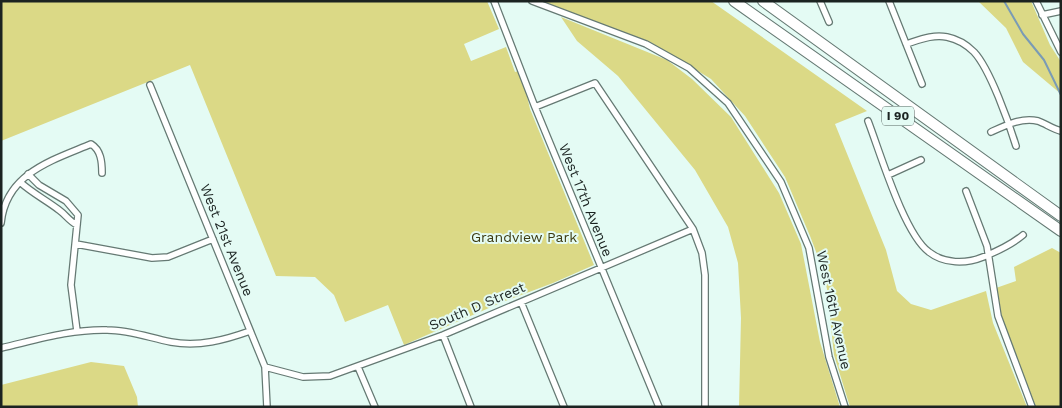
<svg xmlns="http://www.w3.org/2000/svg" width="1062" height="408" viewBox="0 0 1062 408" font-family="'Work Sans',sans-serif">
	<style>
		.green { fill: #dbd986 }
		.lines { fill: none; stroke-linecap: round; stroke-linejoin: round }
		.stream { stroke: #7a9bb5; stroke-width: 2 }
		.minor-casing { stroke: #657973; stroke-width: 8 }
		.motorway-casing { stroke: #657973; stroke-width: 12 }
		.minor { stroke: #fff; stroke-width: 5.5 }
		.motorway { stroke: #fff; stroke-width: 10 }
		.labels { text-anchor: middle; dominant-baseline: central; stroke-width: 4; stroke-linejoin: round; paint-order: stroke }
		.shield { fill: #e4fbf4; stroke: #576460; stroke-width: 1 }
		.shield-label { font-size: 12px; font-weight: bold; fill: #1b2321 }
		.street-label { font-size: 14px; fill: #1b2321; stroke: #e4fbf4 }
		.park-label { font-size: 14px; fill: #3c3b13; stroke: #e4fbf4 }
	</style>
	<rect width="100%" height="100%" fill="#e4fbf4"/>
	<!-- green -->
	<path class="green" d="M1,1H487L499,29L464,44L471,61L506,47L515,72L521,70L530,109L594,265L553,283L505,301L404,345L388,305L345,322L334,295L315,277L276,276L190,65L1,141Z
		M541,1H711L867,111L835,124L886,250L897,291L911,304L931,310L986,291L993,323L1027,407H850L834,355L827,289L820,262L810,236L785,177L745,116L711,79L652,43Z
		M978,1H1031L1050,45L1061,62V94L1023,62L1006,28Z
		M561,17L667,60L692,79L731,117L779,193L801,244L820,342L840,407H739L741,318L738,263L728,227L695,170L618,76L577,41Z
		M1052,248L1061,253V407H1036L999,312L996,288L1016,281L1014,267Z
		M91,362L124,366L137,397L138,407H1V385Z"/>
	<g class="lines">
		<!-- stream -->
		<path class="stream" d="M1004,1L1023,34L1044,60L1061,95"/>
		<defs>
			<path id="minor" d="M494,1L535,107L659,407
				M532,1L646,44L689,68L728,103L781,182L809,248L829,357L845,407
				M820,1L829,22
				M889,1L922,84
				M1036,1L1061,52
				M1042,15L1061,11
				M906,44C919,40 933,34 947,37C957,39 967,45 974,52C990,69 1009,123 1016,146
				M150,85L265,367L267,407
				M535,107L595,83L693,229L702,253L705,275V407
				M868,121C880,152 904,234 929,252C944,264 966,264 983,257C998,251 1011,245 1023,235
				M991,132C1006,125 1022,117 1038,121C1046,124 1053,129 1061,131
				M28,174L39,185L66,201L78,215L71,285L77,331
				M888,175L921,160
				M20,182C32,193 46,200 59,210C66,215 69,221 77,225
				M966,191L987,246L998,316L1032,407
				M1,223C6,173 53,160 91,144C101,150 102,162 102,173
				M76,244L152,258L168,257L213,239
				M521,302L564,407
				M443,335L471,407
				M1,348C36,340 71,329 107,330C130,330 150,338 171,342C199,347 225,340 250,331
				M265,367L303,377L330,376L443,335L693,229
				M358,367L375,407"/>
			<path id="motorway" d="M734,1L1061,231
				M763,1L1061,216"/>
		</defs>
		<!-- minor casing -->
		<use href="#minor" class="minor-casing"/>
		<!-- motorway casing -->
		<use href="#motorway" class="motorway-casing"/>
		<!-- minor -->
		<use href="#minor" class="minor"/>
		<!-- motorway -->
		<use href="#motorway" class="motorway"/>
	</g>
	<g class="labels">
		<!-- shield labels -->
		<rect class="shield" x="882" y="106.5" width="32" height="19" rx="4"/>
		<g class="shield-label">
			<text x="898" y="116">I 90</text>
		</g>
		<!-- street labels -->
		<g class="street-label">
			<text transform="translate(586 200) rotate(68)">West 17th Avenue</text>
			<text transform="translate(227 240) rotate(68)">West 21st Avenue</text>
			<text transform="translate(477 306) rotate(-23)">South D Street</text>
			<text transform="translate(834 310) rotate(78)">West 16th Avenue</text>
		</g>
		<!-- park labels -->
		<g class="park-label">
			<text x="524" y="237">Grandview Park</text>
		</g>
	</g>
	<!-- border -->
	<rect width="1062" height="408" fill="none" stroke="#1b2321" stroke-width="5"/>
</svg>
